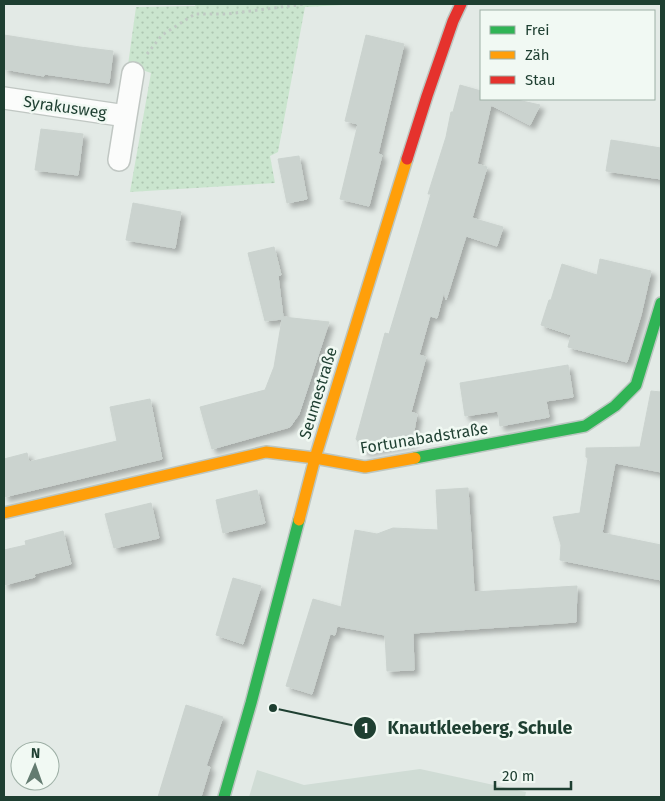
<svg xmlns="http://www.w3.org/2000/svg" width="665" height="801" viewBox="0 0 665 801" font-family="'Fira Sans',sans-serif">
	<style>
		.built { fill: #d0dcd5 }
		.green { fill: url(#green-dots) }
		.building { fill: #cbd3cf; stroke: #cbd3cf; filter: url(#shadow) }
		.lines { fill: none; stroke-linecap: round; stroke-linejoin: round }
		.street-casing { stroke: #c0c7c3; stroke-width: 24 }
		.fast-casing { stroke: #bcc6c1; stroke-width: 14 }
		.slow-casing { stroke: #bcc6c1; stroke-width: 14 }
		.jam-casing { stroke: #bcc6c1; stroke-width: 14 }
		.path { stroke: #c0cac4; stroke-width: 3; stroke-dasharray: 2.5 4; stroke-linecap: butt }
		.street { stroke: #fbfcfb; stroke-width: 21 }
		.fast { stroke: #30b455; stroke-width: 11 }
		.slow { stroke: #ff9f0a; stroke-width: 11 }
		.jam { stroke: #e5322d; stroke-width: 11 }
		.labels { text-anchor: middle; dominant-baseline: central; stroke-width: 5; stroke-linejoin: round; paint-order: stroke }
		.street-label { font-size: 16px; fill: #1e3f31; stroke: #f1f9f3 }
		.leader { fill: none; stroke: #1e3f31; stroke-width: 2 }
		.callout-dot { fill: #1e3f31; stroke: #f1f9f3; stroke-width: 2 }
		.mark-label { font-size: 15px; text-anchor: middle; font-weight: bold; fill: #fff }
		.callout-label { font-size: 18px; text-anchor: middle; font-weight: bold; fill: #1e3f31; stroke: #f1f9f3; stroke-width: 5; stroke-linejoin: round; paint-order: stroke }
	</style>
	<defs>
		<pattern id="green-dots" width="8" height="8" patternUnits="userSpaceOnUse" patternTransform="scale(1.25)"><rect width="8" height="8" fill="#cae5ce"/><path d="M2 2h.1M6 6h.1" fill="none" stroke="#adc6b1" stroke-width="1.8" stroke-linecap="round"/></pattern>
		<filter id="shadow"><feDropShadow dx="4.5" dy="4.5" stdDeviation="2.5" flood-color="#0004"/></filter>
	</defs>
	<rect width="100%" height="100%" fill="#e3eae6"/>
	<!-- built -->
	<path class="built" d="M420,769L526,792L525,797H249L257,770L304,785Z"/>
	<!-- green -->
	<path class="green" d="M196,4H363L305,7L278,152L270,156L275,183L130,192L151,73L128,65L136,7L195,6Z"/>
	<!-- building -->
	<path class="building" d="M4,35L80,47L113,51L109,83L44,74V76L4,69Z
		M366,35L404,44L378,154L382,155L369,206L340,199L358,124L345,121Z
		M460,85L481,91V99H513L540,105L530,125L491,105L477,164L487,167L472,218L503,227L497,246L466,236L446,300L444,291L437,318L430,316L419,355L426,357L411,412L417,414L412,442L365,451L356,439L385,333L389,334L431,194H428L446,137L451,112H453Z
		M41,129L83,134L78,175L35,170Z
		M611,140L661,148V179L606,171Z
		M299,156L307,199L287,203L278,159Z
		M133,203L181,212L175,248L126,240Z
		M274,247L281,275L278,276L283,317L329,322L299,414L290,427L212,449L200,407L265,390L274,367L282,319L265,321L248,253Z
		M600,259L651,271L641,315L627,362L568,347L571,335L541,325L549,300H551L562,264L597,275Z
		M568,365L573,397L546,401L549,417L500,426L498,411L465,416L460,383Z
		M651,391L661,392V472L615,463L602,533L661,545V580L560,560L561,545L553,517L580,513L588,458L586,457V448L640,447Z
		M150,399L162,459L4,497V459L27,453L29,462L117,441L110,407Z
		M468,488L474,592L577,586L576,622L413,633L414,670L387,671L385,635L337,626L335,635L330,634L312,694L286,686L313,599L341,607L355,530L377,534L393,528L438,530L436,490Z
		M257,490L265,523L223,533L216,500Z
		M151,503L159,538L114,548L105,514Z
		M63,531L71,564L34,574L35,577L4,585V550L26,545L25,541Z
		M233,578L261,586L243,644L216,635Z
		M186,705L223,717L206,766L210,767L201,797H158Z"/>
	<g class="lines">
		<defs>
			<path id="street" d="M4,98L126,116L119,160
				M126,116L133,73"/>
			<path id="fast" d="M415,458L585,426L615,406L636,385L661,303
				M224,797L251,703L299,520"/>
			<path id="slow" d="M4,513L266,452L315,458L365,467L415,458
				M299,520L315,458L407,159"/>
			<path id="jam" d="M407,159L427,96L453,21L461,4"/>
		</defs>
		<!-- street casing -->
		<use href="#street" class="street-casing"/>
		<!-- fast casing -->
		<use href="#fast" class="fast-casing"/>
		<!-- slow casing -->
		<use href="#slow" class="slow-casing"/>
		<!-- jam casing -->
		<use href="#jam" class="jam-casing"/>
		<!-- path -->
		<path class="path" d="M147,54L162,35L195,14H227L305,4"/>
		<!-- street -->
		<use href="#street" class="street"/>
		<!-- fast -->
		<use href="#fast" class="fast"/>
		<!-- slow -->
		<use href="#slow" class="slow"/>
		<!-- jam -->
		<use href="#jam" class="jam"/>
	</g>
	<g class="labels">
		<!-- street labels -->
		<g class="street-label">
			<text transform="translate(65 107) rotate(8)">Syrakusweg</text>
			<text transform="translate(318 393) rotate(-73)">Seumestraße</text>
			<text transform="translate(424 438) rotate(-9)">Fortunabadstraße</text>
		</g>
	</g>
	<!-- callouts -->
	<path class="leader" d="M273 708L365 728"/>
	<g class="callout-dot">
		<circle cx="273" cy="708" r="5"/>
		<circle cx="365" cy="728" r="12"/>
	</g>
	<g class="mark-label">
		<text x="365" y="733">1</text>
	</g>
	<g class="callout-label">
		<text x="480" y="734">Knautkleeberg, Schule</text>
	</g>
	<!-- border -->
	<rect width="665" height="801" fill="none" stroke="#1e3f31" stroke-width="10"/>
	<!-- legend -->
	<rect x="480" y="10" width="175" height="90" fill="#f1f9f3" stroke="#9dafa5"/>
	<rect x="490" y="26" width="25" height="8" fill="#30b455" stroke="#9dafa5"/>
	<text x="525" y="35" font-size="15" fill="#1e3f31">Frei</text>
	<rect x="490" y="51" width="25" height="8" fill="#ff9f0a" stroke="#9dafa5"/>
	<text x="525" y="60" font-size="15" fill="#1e3f31">Zäh</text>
	<rect x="490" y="76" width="25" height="8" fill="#e5322d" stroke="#9dafa5"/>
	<text x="525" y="85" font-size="15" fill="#1e3f31">Stau</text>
	<!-- north arrow -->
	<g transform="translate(35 766) rotate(2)"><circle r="24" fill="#f1f9f3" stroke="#9dafa5"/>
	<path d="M0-4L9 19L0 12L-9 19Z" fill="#637b70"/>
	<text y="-8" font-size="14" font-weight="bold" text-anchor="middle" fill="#1e3f31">N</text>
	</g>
	<!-- scale -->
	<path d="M495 781v8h76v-8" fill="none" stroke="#1e3f31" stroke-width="2.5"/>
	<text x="502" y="781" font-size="15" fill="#1e3f31" stroke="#f1f9f3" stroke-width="4" paint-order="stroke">20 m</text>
</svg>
